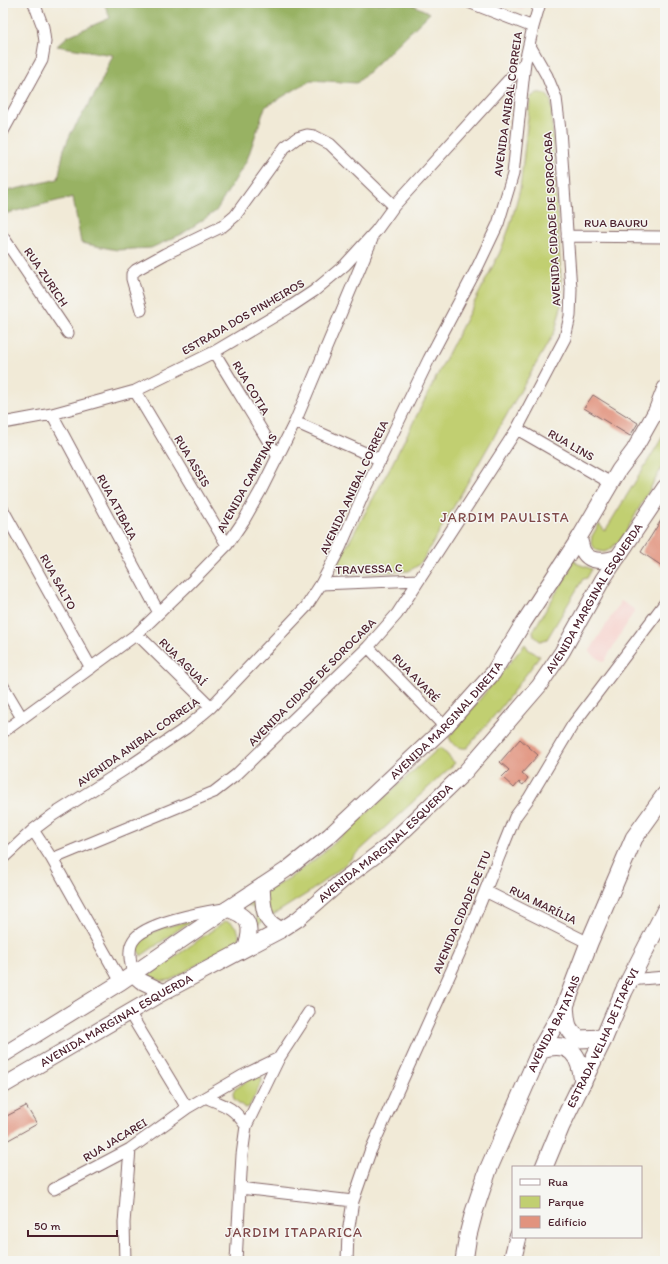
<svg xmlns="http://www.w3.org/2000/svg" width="668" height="1264" viewBox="0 0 668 1264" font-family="Itim,sans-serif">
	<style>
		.built { fill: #f7d0cb }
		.green { fill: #c1cf71; stroke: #86774e }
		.forest { fill: #98b263; stroke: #716847 }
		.building { fill: #e1937e }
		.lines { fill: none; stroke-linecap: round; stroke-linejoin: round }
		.street-casing { stroke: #846667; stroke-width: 13 }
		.secondary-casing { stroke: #846667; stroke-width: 17 }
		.primary-casing { stroke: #846667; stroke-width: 19 }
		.street { stroke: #fff; stroke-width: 11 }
		.secondary { stroke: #fff; stroke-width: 15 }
		.primary { stroke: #fff; stroke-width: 17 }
		.labels { text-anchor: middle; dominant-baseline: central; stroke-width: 3; stroke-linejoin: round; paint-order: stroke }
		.street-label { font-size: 12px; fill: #4a1f2b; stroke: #f6f6f2 }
		.quarter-label { font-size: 14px; letter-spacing: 1px; fill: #7f4848; stroke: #f6f6f2 }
	</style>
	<rect width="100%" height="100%" fill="#f6f6f2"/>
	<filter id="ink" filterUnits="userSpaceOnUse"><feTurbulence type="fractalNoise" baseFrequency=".025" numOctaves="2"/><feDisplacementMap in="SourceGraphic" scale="8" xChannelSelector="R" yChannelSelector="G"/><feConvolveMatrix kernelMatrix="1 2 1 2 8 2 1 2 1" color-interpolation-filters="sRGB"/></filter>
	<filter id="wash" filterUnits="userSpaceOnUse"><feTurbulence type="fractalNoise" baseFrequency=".012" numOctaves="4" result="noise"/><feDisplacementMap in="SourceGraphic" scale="16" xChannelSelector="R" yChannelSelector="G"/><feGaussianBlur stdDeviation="0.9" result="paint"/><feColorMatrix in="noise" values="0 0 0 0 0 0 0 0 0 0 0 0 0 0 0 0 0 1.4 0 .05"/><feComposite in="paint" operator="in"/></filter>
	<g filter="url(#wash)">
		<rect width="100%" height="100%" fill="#f1ead7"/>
		<!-- built -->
		<path class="built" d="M508,3H525L523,10Z
			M621,601L635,610L604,662L589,652Z"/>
		<!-- green -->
		<path class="green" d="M537,93C544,92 548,95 551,101L561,282V307L555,331L423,560L417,566L409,571L345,574L339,570L337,564L392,464L500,252L510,226L520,189L530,100L531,97Z
			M665,433V462L623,537L609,550L604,552L596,550L591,543L592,536L599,524L605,531Z
			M572,558L578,564L592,569L587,578L583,579L547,639L540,641L534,636L533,631L570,570L568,565Z
			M525,644L529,650L540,656L499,710L467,748C458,749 452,745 449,737Z
			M440,747L455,763L340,869L308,893L257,925C258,914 255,907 245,904L291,877L322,854Z
			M192,920L141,956L137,948L139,939L162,928Z
			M225,921C235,923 240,930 239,940L171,980L163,981L148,976Z
			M255,1075L261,1076L262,1081L249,1107L245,1108L234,1099L233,1094L234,1090Z"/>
		<!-- forest -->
		<path class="forest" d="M104,3H409L430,13L357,83L311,80L265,107L247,160L216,211L182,234L151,248L117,250L81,243L73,197L4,214L3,213V192L58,179L64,149L71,133L98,89L113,55L57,46L68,36L110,18Z"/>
		<g id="blocks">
			<!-- building -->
			<path class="building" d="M593,395L638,423L630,436L584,408Z
				M665,514V568L641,552Z
				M520,739L538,755L522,773L528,778L523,785L519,782L514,788L502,777L509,770L500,762Z
				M26,1106L37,1124L3,1143V1118Z"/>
		</g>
	</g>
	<g filter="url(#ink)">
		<use href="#blocks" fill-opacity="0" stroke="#846667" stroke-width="1"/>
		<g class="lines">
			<defs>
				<path id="street" d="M471,3L533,27
					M3,131L42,60L45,42L43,27L34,3
					M567,236L665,237
					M3,237L68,333
					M141,310L132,279V274L136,270L165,254L223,226L235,216L285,147L297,138L307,135L314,136L330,144L394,206
					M214,352L278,457
					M135,391L227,545
					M52,414L159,613
					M295,422L381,460
					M3,423L52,414L135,391L214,352L290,307L314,291L345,265L376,231L394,206L525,62
					M517,429L611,483
					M3,510L91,668
					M321,584L419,580
					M137,634L211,707
					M368,647L445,727
					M3,686L22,718
					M3,732L137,634L191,582L227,545L244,520L261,490L295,422L372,239
					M33,830L52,859L121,982
					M3,858L33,830L53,815L133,764L186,728L211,707L306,607L321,584L340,548L362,497L429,359L478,266L498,224L513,174L525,62L533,27L540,3
					M52,859L214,792L236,775L368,647L397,614L517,429L565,338L570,316L571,289L560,130L556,98L547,76L530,46
					M485,891L589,943
					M133,974C131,965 127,950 133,941C143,923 204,912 224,909
					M629,980L665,977
					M129,1012L187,1108
					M207,1098C227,1106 234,1108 246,1126
					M240,1188L353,1201
					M54,1189L130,1149L187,1108L242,1076L279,1058
					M125,1261L124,1223L130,1149
					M236,1261L242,1155L246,1126L279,1058L309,1012
					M347,1261L348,1233L353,1201L370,1152L464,943L515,817L529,798L572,726L665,603"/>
				<g id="secondary">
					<path d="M579,538C581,542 581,547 583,551C590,564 606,561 618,557"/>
					<path d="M262,886C263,897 262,913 270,922C273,925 277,927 281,930"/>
					<path d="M227,909C249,916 253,925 246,947"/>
					<path d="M133,974L141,981L164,992"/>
					<path id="s1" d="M3,1055L121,982L227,909L286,870L330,835L445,727L493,673L524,622L579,538L619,470L634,450L656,411L665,388"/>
					<path id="s2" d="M3,1086L164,992L281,930L298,919L343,880L388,846L465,772L539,686L562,652L603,579L665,487"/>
				</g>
				<g id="primary">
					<path d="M565,1006C567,1023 565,1028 579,1039L604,1038"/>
					<path d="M541,1049C571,1040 580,1055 583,1082"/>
					<path id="s3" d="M544,1167L561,1126L604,1038L624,991L665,911"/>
					<path id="s4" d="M464,1261L468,1235L474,1212L488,1170L541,1049L565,1006L589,943L634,838L665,795"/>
					<path d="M512,1261L518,1237"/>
				</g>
			</defs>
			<!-- street casing -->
			<use href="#street" class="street-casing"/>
			<!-- secondary casing -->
			<use href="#secondary" class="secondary-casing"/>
			<!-- primary casing -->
			<use href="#primary" class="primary-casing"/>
			<!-- street -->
			<use href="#street" class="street"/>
			<!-- secondary -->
			<use href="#secondary" class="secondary"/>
			<!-- primary -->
			<use href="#primary" class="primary"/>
		</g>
	</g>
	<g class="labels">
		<!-- street labels -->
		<g class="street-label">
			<text transform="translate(508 104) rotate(-82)">AVENIDA ANIBAL CORREIA</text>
			<text transform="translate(552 219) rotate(-93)">AVENIDA CIDADE DE SOROCABA</text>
			<text x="616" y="223">RUA BAURU</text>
			<text transform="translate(46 277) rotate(56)">RUA ZURICH</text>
			<text transform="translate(243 317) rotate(-30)">ESTRADA DOS PINHEIROS</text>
			<text transform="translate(251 388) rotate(59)">RUA COTIA</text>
			<text transform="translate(571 445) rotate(30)">RUA LINS</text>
			<text transform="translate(192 461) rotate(59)">RUA ASSIS</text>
			<text transform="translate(247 483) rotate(-61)">AVENIDA CAMPINAS</text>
			<text transform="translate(354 487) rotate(-65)">AVENIDA ANIBAL CORREIA</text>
			<text transform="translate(117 507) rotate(62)">RUA ATIBAIA</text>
			<text transform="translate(369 569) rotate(-2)">TRAVESSA C</text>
			<text transform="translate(58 582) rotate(61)">RUA SALTO</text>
			<text stroke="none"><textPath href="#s2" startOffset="779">AVENIDA MARGINAL ESQUERDA</textPath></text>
			<text transform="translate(183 662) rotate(45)">RUA AGUAÍ</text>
			<text transform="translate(416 678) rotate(46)">RUA AVARÉ</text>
			<text transform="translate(312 682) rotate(-45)">AVENIDA CIDADE DE SOROCABA</text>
			<text stroke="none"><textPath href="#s1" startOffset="558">AVENIDA MARGINAL DIREITA</textPath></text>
			<text transform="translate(138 742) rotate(-35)">AVENIDA ANIBAL CORREIA</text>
			<text stroke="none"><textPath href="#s2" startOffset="455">AVENIDA MARGINAL ESQUERDA</textPath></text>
			<text transform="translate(543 905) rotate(26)">RUA MARÍLIA</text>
			<text transform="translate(462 912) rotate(-67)">AVENIDA CIDADE DE ITU</text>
			<text stroke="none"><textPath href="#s2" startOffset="131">AVENIDA MARGINAL ESQUERDA</textPath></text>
			<text stroke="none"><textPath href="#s4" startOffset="255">AVENIDA BATATAIS</textPath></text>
			<text stroke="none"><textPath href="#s3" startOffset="142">ESTRADA VELHA DE ITAPEVI</textPath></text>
			<text transform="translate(115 1140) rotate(-31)">RUA JACAREI</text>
		</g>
		<!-- quarter labels -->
		<g class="quarter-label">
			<text x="505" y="517">JARDIM PAULISTA</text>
			<text x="294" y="1232">JARDIM ITAPARICA</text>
		</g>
	</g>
	<!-- margin -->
	<rect width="668" height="1264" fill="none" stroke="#f6f6f2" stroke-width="16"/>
	<!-- legend -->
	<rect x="512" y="1166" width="130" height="72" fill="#f6f6f2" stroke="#b1a0a2"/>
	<rect x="520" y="1179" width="20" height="6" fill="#ffffff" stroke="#b1a0a2"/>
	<text x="548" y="1186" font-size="12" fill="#4a1f2b">Rua</text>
	<rect x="520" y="1196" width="20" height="12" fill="#c1cf71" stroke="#b1a0a2"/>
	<text x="548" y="1206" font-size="12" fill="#4a1f2b">Parque</text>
	<rect x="520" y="1216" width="20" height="12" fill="#e1937e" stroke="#b1a0a2"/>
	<text x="548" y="1226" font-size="12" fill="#4a1f2b">Edifício</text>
	<!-- scale -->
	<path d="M28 1230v6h89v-6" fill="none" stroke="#4a1f2b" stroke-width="2"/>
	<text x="34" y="1230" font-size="12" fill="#4a1f2b" stroke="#f6f6f2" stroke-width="3" paint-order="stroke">50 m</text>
</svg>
